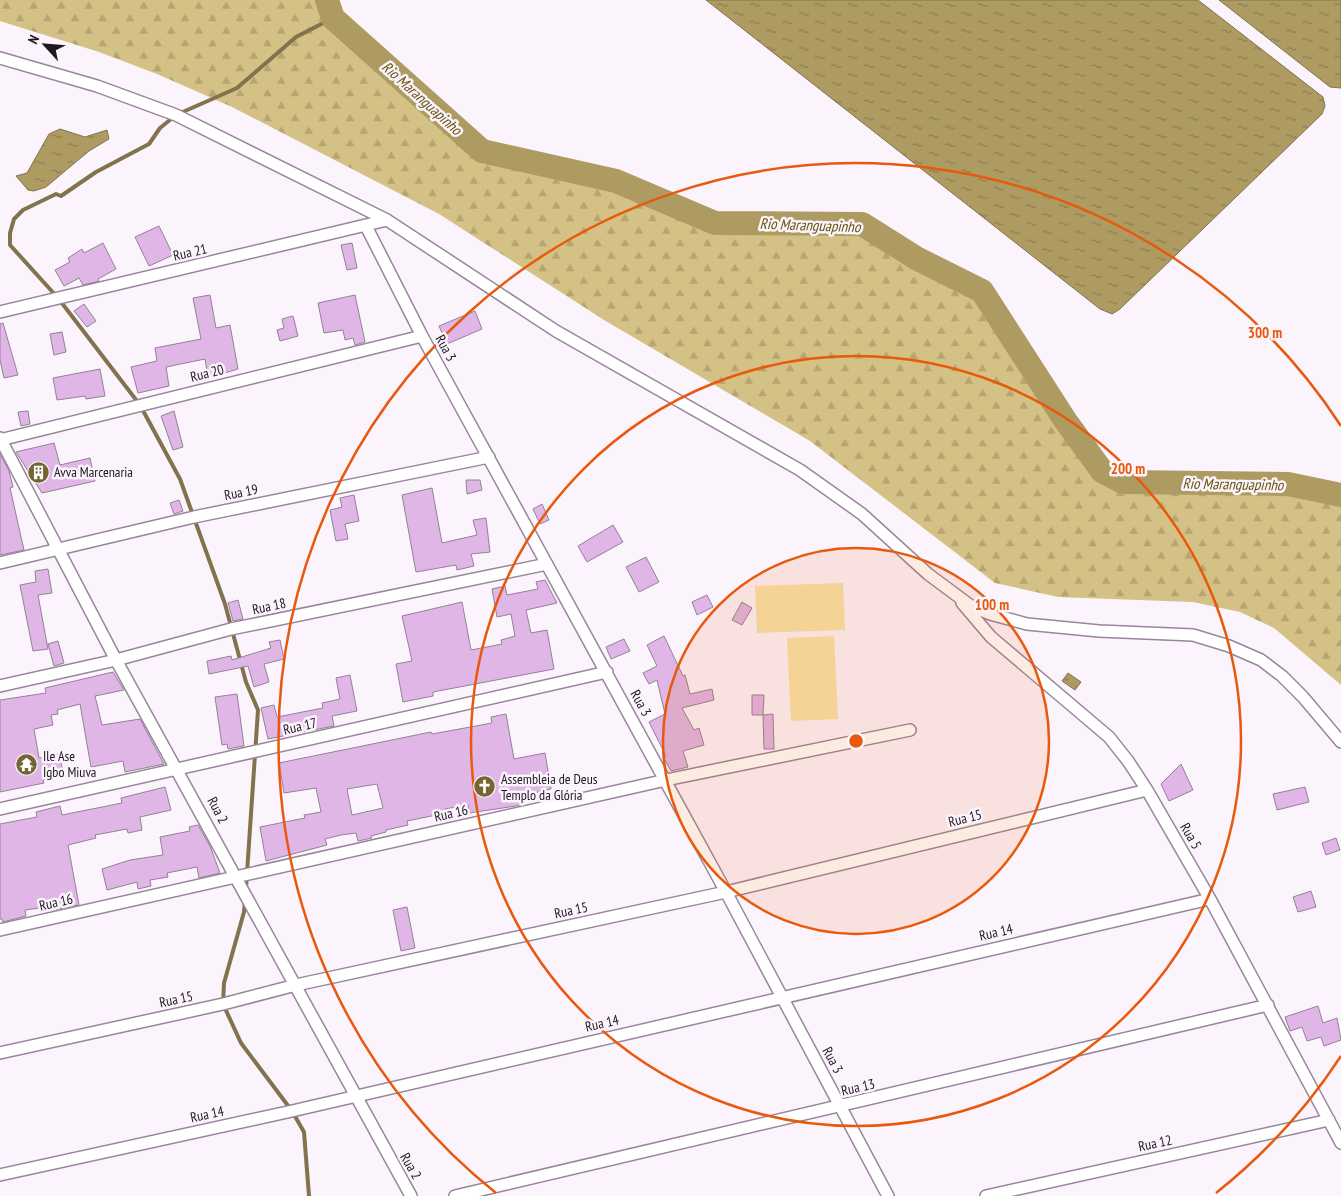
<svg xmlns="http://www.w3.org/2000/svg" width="1341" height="1196" viewBox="0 0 1341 1196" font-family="'PT Sans Narrow',sans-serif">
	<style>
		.forest { fill: url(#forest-firs) }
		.pitch { fill: #f7e4a8 }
		.water { fill: url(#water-ripples); stroke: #82734d }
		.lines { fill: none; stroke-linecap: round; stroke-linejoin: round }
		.stream { stroke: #82734d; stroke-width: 4 }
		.river { stroke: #ad9b61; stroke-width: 24 }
		.building { fill: #e0b6e6; stroke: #938196; fill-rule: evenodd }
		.street-casing { stroke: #98869a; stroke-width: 14 }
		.street { stroke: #fff; stroke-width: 11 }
		.ring { fill: none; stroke: #e8590c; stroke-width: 2.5 }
		.labels { text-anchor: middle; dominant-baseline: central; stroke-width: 5; stroke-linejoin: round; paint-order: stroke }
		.street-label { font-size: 14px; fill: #1e171f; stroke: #fbf4fd }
		.poi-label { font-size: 14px; fill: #1e171f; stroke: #fbf4fd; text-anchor: start }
		.water-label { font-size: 15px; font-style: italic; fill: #68550d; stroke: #fbf4fd }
		.centre { fill: #e8590c; stroke: #fbf4fd; stroke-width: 2.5 }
		.ring-label { font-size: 15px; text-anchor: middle; font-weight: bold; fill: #e8590c; stroke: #fbf4fd; stroke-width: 5; stroke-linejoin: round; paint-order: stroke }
	</style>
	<defs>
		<pattern id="forest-firs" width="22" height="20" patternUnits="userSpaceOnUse" patternTransform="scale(1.25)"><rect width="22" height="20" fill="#d4c186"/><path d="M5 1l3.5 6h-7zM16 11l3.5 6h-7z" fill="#b6a573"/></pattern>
		<pattern id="water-ripples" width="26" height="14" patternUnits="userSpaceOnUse" patternTransform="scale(1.25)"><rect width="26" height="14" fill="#ad9b61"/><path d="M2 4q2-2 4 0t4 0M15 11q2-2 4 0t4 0" fill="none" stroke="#8c7d4f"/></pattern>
	</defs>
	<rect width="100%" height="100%" fill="#fbf4fd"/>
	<!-- forest -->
	<path class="forest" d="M0,0H327L333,19L482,151L616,181L715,223L862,224L916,259L982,291L1065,420L1102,471L1123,482L1288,484L1341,495V685L1274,628L1240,612L1193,602L1058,597L995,583L810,441L604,320L439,214L232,107L157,74L99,52L0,21Z"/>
	<!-- pitch -->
	<path class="pitch" d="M843,583L845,630L757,633L755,586Z
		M834,636L838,719L791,721L787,638Z"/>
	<!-- water -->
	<path class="water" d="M706,0H1198L1323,97L1325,106L1322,114L1120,309L1112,314L1100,309Z
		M1219,0H1341V88L1330,87Z
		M60,129L85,137L107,130L109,139L89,151L46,187L34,191L28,190L16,176L27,173L49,134Z
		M1068,673L1081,682L1075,690L1062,681Z"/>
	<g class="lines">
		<!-- stream -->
		<path class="stream" d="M246,888L258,710L246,682L225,604L180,479L140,405L58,298L10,245V233L14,219L23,210L56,194L61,196L96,172L149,144L160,128L176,115L237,88L296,37L333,18
			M245,900L244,912L224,983L223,1004L241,1043L292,1111L304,1132L309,1196"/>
		<!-- river -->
		<path class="river" d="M327,0L333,18L482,151L616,181L715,223L862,224L916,258L982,291L1065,420L1102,471L1123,482L1288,484L1341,495"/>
	</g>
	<!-- building -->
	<path class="building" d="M159,226L173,255L149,266L135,237Z
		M103,243L116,269L98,279L99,281L83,285L79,278L64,286L55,270L70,262L68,258L82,249L84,253Z
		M352,243L357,268L347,270L341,245Z
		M210,295L216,328L230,325L238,369L208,378L205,359L166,367L169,386L138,393L131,367L157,361L155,348L201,339L193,298Z
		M355,295L365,342L355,345L353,338L345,340L343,330L324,333L318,303Z
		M84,304L96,321L87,327L74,311Z
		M475,311L482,329L447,344L439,326Z
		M293,316L298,336L280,341L277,330L284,328L282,319Z
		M3,323L18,375L4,378L0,360V324Z
		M62,332L66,352L54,355L50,334Z
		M100,369L105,396L86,399L85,396L57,400L53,378Z
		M28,411L30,424L21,426L18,412Z
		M174,411L183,447L173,450L161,416Z
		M54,443L60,465L90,458L95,481L42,493L16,452Z
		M0,454L9,471L13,487L10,488L24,550L0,555Z
		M466,480H480L482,490L467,494Z
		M432,488L442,543L477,535L473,520L486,518L490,552L471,554L474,566L457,570L456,565L416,572L402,495Z
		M354,495L359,521L345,524L348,539L336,541L330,510L342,507L340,498Z
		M179,500L183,511L174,514L170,503Z
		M542,504L549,520L540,524L533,509Z
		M613,525L623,542L587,562L578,546Z
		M646,557L659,582L639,592L626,567Z
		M48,569L52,593L38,595L48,649L33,651L20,585L36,582L35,571Z
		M545,580L557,603L526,610L531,633L547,630L554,669L433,692V696L403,702L396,664L412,661L402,616L462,602L471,650L502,644L501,640L515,636L511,614L497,617L492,589L505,586L507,595L538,589L536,582Z
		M707,595L713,607L697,615L692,602Z
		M238,600L243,619L233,621L228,603Z
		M742,602L752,608L742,625L732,620Z
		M664,636L683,676L685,675L690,694L712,689L714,700L682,708L694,730L699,728L704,745L683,751L688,767L671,771L663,757L666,756L649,722L665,714L657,680L649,684L643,673L657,666L647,645Z
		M624,639L630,651L611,659L606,647Z
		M280,640L284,659L264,664L269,682L254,687L248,666L209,674L207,661L231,656L232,660L271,648L269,642Z
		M58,641L64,663L54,666L48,644Z
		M113,672L124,690L95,696L102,725L140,719L164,764L125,772L123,761L91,767L80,704L57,710L58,714L51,715L53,725L34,729L39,758L59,754L64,776L43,780L44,783L0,792V700L46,693L45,688Z
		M350,675L357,711L332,716L334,726L268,739L261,708L274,705L277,717L323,708L322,703L340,699L336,678Z
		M237,694L244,746L228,749L227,744L222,745L215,697Z
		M752,695H764L763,715H752Z
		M506,714L514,759L545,753L551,789L522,796L523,804L516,806L469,813L468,805L445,809L446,813L407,821L408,825L386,830V832L371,836L372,838L358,841L356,833L341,835L325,839L327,845L266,861L260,827L305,818L304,815L321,812L316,788L284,793L279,763L431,732L432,734L492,723L491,717ZM377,784L383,808L352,815L347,789Z
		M773,714L774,749H764L763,715Z
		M1181,764L1193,790L1169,801L1161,784Z
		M165,787L171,810L140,817L142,830L128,833L127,829L95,835L96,838L68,845L79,905L48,911L47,907L25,910L26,916L3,922L2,919H0V824L37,817L36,812L60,806L62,815L122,803L121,798Z
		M1305,787L1309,802L1277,810L1273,794Z
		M198,825L210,846L220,873L199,878L197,867L167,873L168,877L150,880L151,886L138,889L137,882L107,890L102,869L130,860L163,855L160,837L190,831L189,827Z
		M1336,838L1340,850L1326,855L1322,843Z
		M1311,891L1316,907L1298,912L1293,897Z
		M407,907L415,948L401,951L393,910Z
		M1318,1006L1323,1023L1337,1018L1341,1040L1324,1046L1321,1037L1307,1041L1302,1027L1290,1031L1285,1017Z"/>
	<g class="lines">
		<defs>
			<path id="street" d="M0,58L97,86L176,115L387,220L556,331L800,470L862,514L928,574L971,606L990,614L1027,624L1099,631L1193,635L1229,646L1261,660L1282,676L1303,697L1341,742
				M366,226L422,336L726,892L888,1196
				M0,312L387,220
				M0,438L116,660L411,1196
				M0,440L422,336
				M0,563L194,517L489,457
				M962,603L991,637L1109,737L1128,761L1147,790L1210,899L1341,1143
				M0,686L116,660L231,629L547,564
				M0,809L607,672
				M0,930L666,780L910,730
				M0,1053L223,1004L296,985L726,892L1147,790
				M0,1175L292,1111L1210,899
				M455,1196L1268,1005
				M986,1196L1329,1120"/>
		</defs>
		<!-- street casing -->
		<use href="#street" class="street-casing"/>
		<!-- street -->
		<use href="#street" class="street"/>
	</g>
	<!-- distance rings -->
	<circle cx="856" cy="741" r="193" fill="#e8590c" fill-opacity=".12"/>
	<g class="ring">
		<circle cx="856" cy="741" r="193"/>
		<circle cx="856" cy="741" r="385"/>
		<path d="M1341 1056A578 578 0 0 1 1216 1193M496 1193A578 578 0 1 1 1341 426"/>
	</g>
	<!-- icons -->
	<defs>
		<symbol id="building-disc" viewBox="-11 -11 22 22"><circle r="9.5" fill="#746533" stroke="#fbf4fd"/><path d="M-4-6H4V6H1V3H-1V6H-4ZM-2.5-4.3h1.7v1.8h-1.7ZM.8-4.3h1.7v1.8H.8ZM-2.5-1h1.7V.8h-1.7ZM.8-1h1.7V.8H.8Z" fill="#fff"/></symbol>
		<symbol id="temple-disc" viewBox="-11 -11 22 22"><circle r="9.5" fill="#746533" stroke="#fbf4fd"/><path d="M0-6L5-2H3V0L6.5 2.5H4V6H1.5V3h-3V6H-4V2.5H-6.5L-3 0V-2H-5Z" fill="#fff"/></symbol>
		<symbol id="church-disc" viewBox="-11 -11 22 22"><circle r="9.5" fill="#746533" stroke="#fbf4fd"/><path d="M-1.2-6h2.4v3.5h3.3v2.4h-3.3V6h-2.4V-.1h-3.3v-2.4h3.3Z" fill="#fff"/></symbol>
	</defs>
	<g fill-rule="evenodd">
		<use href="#building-disc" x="26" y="460" width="25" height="25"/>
		<use href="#temple-disc" x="14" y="752" width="25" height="25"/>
		<use href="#church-disc" x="472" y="774" width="25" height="25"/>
	</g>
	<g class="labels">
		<!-- street labels -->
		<g class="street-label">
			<text transform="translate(190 252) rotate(-13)">Rua 21</text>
			<text transform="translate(446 348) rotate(61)">Rua 3</text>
			<text transform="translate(207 373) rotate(-14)">Rua 20</text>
			<text transform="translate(241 492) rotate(-11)">Rua 19</text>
			<text transform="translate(269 606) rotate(-12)">Rua 18</text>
			<text transform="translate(641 703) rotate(61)">Rua 3</text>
			<text transform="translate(300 726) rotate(-13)">Rua 17</text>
			<text transform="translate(218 810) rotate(62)">Rua 2</text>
			<text transform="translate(451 813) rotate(-13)">Rua 16</text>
			<text transform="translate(965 818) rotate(-14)">Rua 15</text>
			<text transform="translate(1191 836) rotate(60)">Rua 5</text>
			<text transform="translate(56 902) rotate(-13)">Rua 16</text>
			<text transform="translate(571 910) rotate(-12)">Rua 15</text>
			<text transform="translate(996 932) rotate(-13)">Rua 14</text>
			<text transform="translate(176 999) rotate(-12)">Rua 15</text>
			<text transform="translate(602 1023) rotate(-13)">Rua 14</text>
			<text transform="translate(833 1060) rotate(62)">Rua 3</text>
			<text transform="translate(858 1087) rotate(-13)">Rua 13</text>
			<text transform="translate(207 1114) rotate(-12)">Rua 14</text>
			<text transform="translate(1155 1143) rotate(-12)">Rua 12</text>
			<text transform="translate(411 1166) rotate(60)">Rua 2</text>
		</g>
		<!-- poi labels -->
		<g class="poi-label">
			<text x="54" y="472">Avva Marcenaria</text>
			<text x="43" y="756">Ile Ase<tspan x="43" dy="16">Igbo Miuva</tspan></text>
			<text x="501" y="779">Assembleia de Deus<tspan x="501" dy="16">Templo da Glória</tspan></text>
		</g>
		<!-- water labels -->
		<g class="water-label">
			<text transform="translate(422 98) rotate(42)">Rio Maranguapinho</text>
			<text transform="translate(810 225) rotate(2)">Rio Maranguapinho</text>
			<text transform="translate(1233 484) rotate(1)">Rio Maranguapinho</text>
		</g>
	</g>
	<circle cx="856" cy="741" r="8" class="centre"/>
	<g class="ring-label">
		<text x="1265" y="338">300 m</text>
		<text x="1128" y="474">200 m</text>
		<text x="992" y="610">100 m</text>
	</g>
	<!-- north arrow -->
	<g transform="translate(45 45) rotate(296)" stroke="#fbf4fd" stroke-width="4" paint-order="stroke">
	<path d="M0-4L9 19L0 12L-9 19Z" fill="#1e171f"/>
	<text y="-8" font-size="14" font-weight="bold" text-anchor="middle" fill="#1e171f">N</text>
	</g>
</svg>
